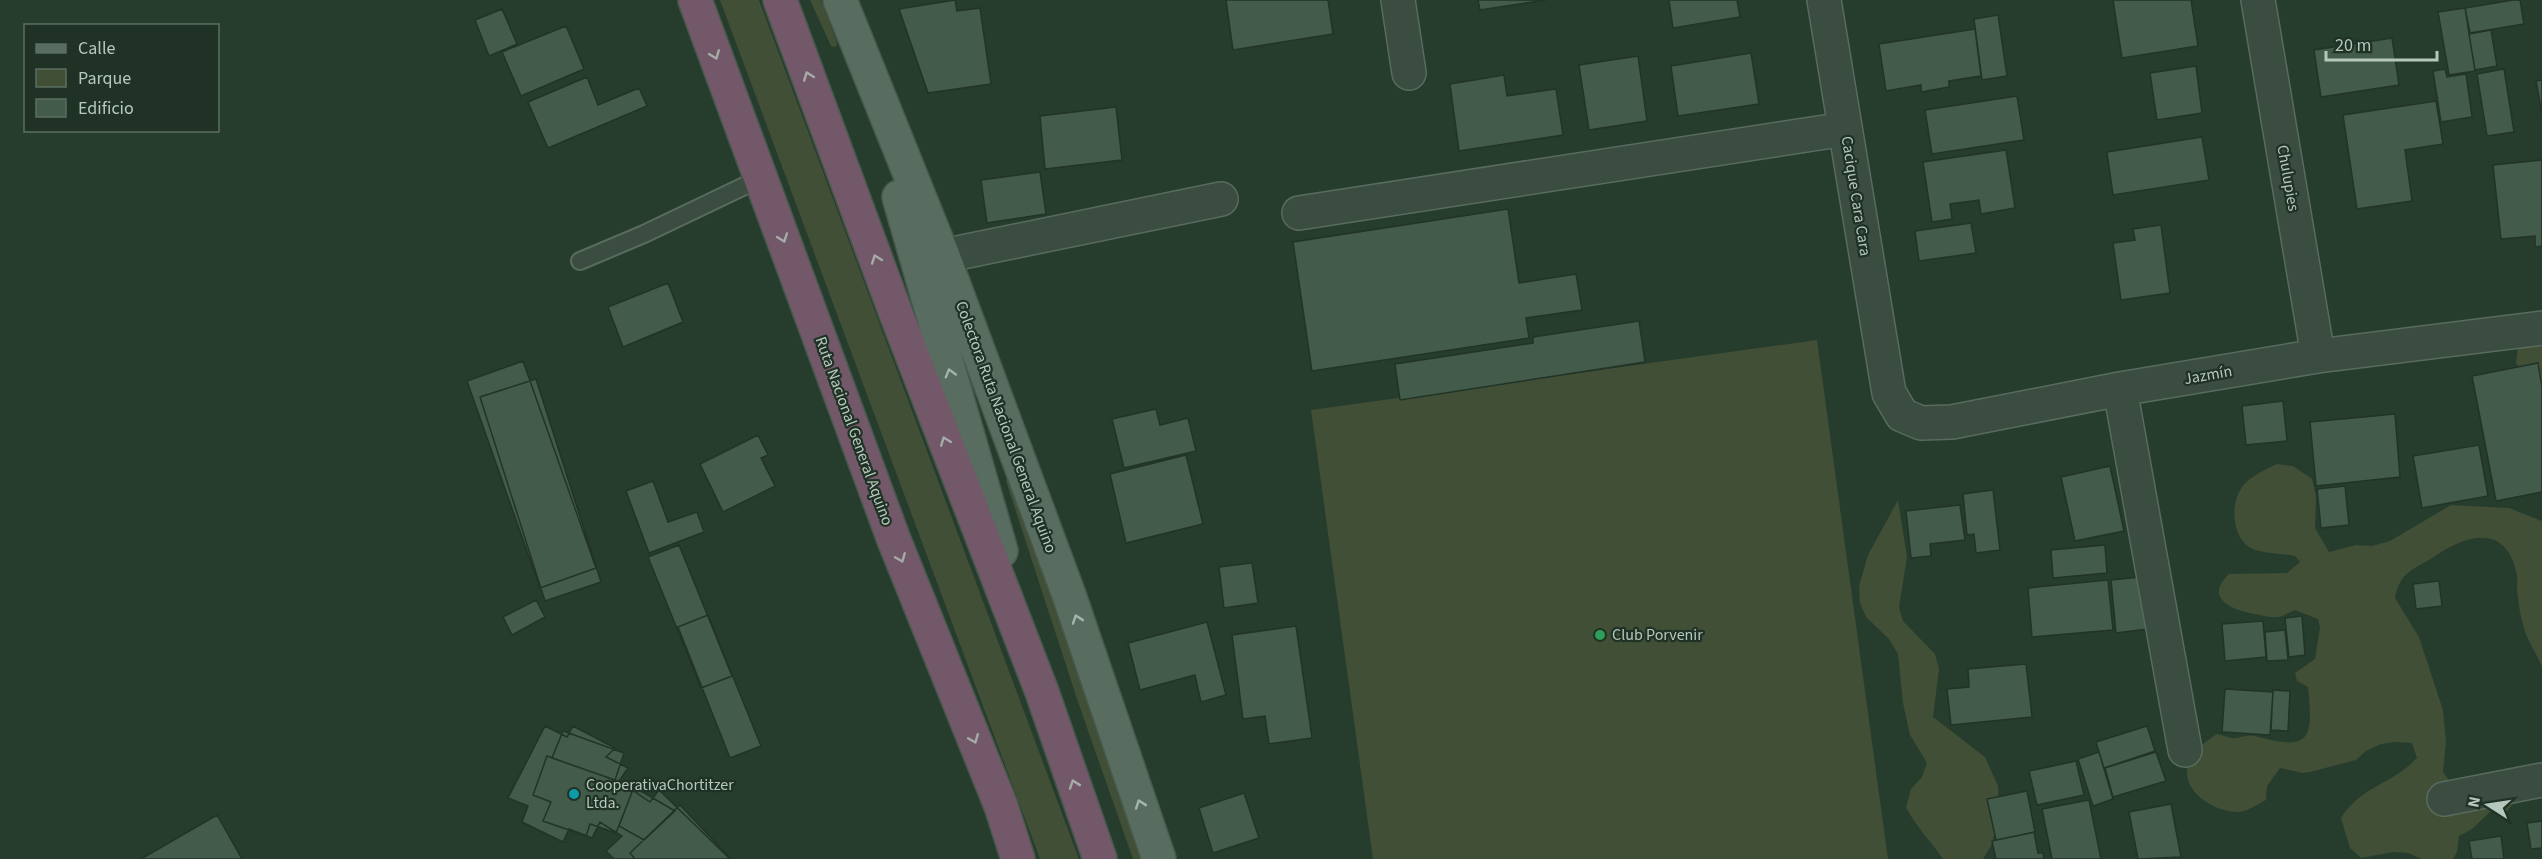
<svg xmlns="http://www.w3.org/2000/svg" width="2542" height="859" viewBox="0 0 2542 859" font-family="'Source Sans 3',sans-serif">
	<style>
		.green { fill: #414f36 }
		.building { fill: #435b4b; stroke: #213427; stroke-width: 1.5 }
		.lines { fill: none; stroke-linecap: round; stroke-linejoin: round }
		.lane-casing { stroke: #586b5e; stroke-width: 20 }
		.street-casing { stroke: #586b5e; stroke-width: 36 }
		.primary-casing { stroke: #46594c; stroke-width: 36 }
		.highway-casing { stroke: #45584b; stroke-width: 36 }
		.lane { stroke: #3a4d40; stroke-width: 16 }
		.street { stroke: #3a4d40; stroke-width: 33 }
		.primary { stroke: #586c5f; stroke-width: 33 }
		.highway { stroke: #725868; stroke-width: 33 }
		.oneway { stroke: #a5aca7 }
		.oneway2 { stroke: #a3b6a9 }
		.leisure-dot { fill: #2e9e5b; stroke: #1f3225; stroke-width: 2 }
		.culture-dot { fill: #0f9aa8; stroke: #1f3225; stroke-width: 2 }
		.labels { text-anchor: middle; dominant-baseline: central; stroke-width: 4.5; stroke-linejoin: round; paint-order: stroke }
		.street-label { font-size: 16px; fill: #b6c8bc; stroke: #1f3225 }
		.poi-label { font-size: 16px; fill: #b6c8bc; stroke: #1f3225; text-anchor: start }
	</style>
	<rect width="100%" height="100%" fill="#263c2d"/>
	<!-- green -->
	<path class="green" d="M720,0H759L1079,859H1040Z
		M810,0H821L836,40L837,45L835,47L831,46Z
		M2542,337V384L2526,376L2516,363L2518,347Z
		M1817,340L1888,859H1373L1311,410Z
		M2277,464L2293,466L2312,479L2316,496L2315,528L2329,552L2356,545L2372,546L2390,541L2451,505L2509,508L2542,521V667C2536,652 2527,641 2523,625C2520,614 2518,601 2517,589C2517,583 2518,577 2516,571C2505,525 2468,534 2437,555C2416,569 2400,570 2395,598L2419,637L2443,710L2446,742L2443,772L2453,786L2517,799L2507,811L2492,810L2472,829L2459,836L2457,852L2453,859H2422L2408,853L2393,852L2361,858L2350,848L2341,818C2361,786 2393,784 2417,758L2412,743L2396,742L2381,744L2366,751L2356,760L2310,772L2302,773L2280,768L2267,786L2266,800C2258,804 2248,811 2240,812C2214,813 2176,789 2190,760C2196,747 2207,741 2217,734C2222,735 2227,737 2231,738C2239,739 2246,734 2254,736C2308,750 2314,744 2308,687L2297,681L2295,673L2315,659L2320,627L2318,619L2295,610C2289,612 2283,617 2277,617C2270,618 2261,615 2254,614C2230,609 2204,598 2229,574L2287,573L2300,562L2295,556C2283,553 2259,554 2249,547C2232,536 2230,504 2242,487C2251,476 2264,470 2277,464Z
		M1009,476H1013L1144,859H1133L1078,702L1006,481Z
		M1898,500L1907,557L1899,607L1903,621L1935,654L1939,669L1933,717L1985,757L1998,786L1999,818L1991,846L1983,859H1943C1931,841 1915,826 1906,807L1911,789L1922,777L1927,763L1910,735L1903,703L1898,654L1889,639L1866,617L1860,603L1859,586L1868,555Z"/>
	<!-- building -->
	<path class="building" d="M955,0L957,11L980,8L991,84L928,93L899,9Z
		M1226,0H1328L1333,34L1233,50Z
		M1478,0H1546L1480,10Z
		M1669,0H1737L1740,17L1673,28Z
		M2113,0H2191L2198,46L2122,58Z
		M2513,0H2520L2524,24L2470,33L2465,8Z
		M2465,8L2475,71L2449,75L2438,12Z
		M502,9L517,44L489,56L475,20Z
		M1998,15L2007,76L1982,80L1974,19Z
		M566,26L584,69L521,96L502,52Z
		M1975,29L1981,76L1949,81V87L1921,92V85L1886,91L1879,44Z
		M2491,30L2497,66L2475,70L2469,34Z
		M2392,38L2399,85L2321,97L2314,50Z
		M1751,53L1759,104L1678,116L1671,66Z
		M1638,56L1647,121L1589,130L1579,65Z
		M2196,66L2202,113L2157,120L2150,73Z
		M2445,69L2447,77L2466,74L2472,117L2441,122L2433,71Z
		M2504,69L2514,132L2487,136L2477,74Z
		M1504,75L1507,96L1556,89L1563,135L1459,151L1450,84Z
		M587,77L598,105L639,88L647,106L548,148L528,102Z
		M2542,80V114L2536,81Z
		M2017,96L2024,140L1932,154L1925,110Z
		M2436,101L2443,144L2405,150L2412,201L2357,209L2343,115Z
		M1116,107L1122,160L1045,169L1040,116Z
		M2202,137L2209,180L2113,195L2107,152Z
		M2006,150L2015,208L1981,214L1979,200L1950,204L1952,219L1932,222L1923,162Z
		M2542,160V246L2535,247V236L2501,239L2493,165Z
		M1040,172L1046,214L987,223L981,180Z
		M1508,209L1519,283L1576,274L1582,310L1526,318L1529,338L1312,371L1293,242Z
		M1971,223L1976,253L1919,261L1915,231Z
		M2161,225L2170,293L2121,300L2113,243L2135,240L2133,229Z
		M668,283L683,322L623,347L608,307Z
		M1639,321L1645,362L1400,400L1395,364L1533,343V337Z
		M523,361L596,568L540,588L467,381Z
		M2538,363L2542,387V492L2496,501L2472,376Z
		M536,379L601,582L545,601L480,397Z
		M2283,401L2287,441L2246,445L2242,406Z
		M1156,409L1160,425L1188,418L1196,451L1124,468L1112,419Z
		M2395,414L2400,477L2316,486L2310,422Z
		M758,435L768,455L761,458L775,486L723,512L700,464Z
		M2479,445L2488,496L2422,508L2413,456Z
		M1186,455L1203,524L1126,543L1110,474Z
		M2110,466L2124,531L2075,541L2061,477Z
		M653,481L668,522L697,512L704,532L649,553L626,491Z
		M2345,486L2349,525L2321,528L2317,489Z
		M1993,490L2000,550L1976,553L1974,534L1967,535L1963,494Z
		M1960,505L1965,540L1930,544L1931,556L1911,558L1906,511Z
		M679,545L732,676L701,688L648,557Z
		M2105,545L2107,573L2053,578L2051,550Z
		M1252,563L1258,603L1224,608L1219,567Z
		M2141,577L2148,629L2116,633L2111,580Z
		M2108,580L2113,630L2032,637L2028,588Z
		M2439,581L2442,606L2416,609L2413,584Z
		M536,600L545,617L512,635L503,617Z
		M708,615L761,746L730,758L678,627Z
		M2302,616L2305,655L2289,657L2285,618Z
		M2263,621L2266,657L2225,661L2222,624Z
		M1207,622L1226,695L1201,702L1195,675L1140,690L1128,643Z
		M1296,626L1312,738L1269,744L1265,716L1243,719L1232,635Z
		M2285,630L2288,660L2267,661L2265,632Z
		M2026,664L2032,717L1951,725L1947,689L1969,687L1968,669Z
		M2225,689L2273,692L2270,735L2222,732Z
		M2273,690L2290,691L2288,731L2271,730Z
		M545,726L567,737L573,726L615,748L606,757L628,768L619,781L650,802L659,790L730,859H614L606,851L622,836L600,822L592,838L569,829L563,842L522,822L528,806L508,798Z
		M2147,726L2155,751L2104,768L2096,742Z
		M563,731L624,753L615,780L552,758Z
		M2099,752L2113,799L2093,806L2078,759Z
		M2156,752L2166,781L2113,797L2105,768Z
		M547,756L634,787L616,833L590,824L586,836L543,821L551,802L533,795Z
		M2076,761L2084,795L2037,805L2029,771Z
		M634,787L675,811L644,840L619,826Z
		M2027,791L2035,832L1996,840L1987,799Z
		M1244,793L1259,838L1213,853L1199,808Z
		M2089,800L2101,859H2052L2042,809Z
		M2171,804L2181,857L2138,859L2129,812Z
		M680,805L731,859H635L630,853Z
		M217,815L242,859H141Z
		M2542,821V848L2531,849L2527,823Z
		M2034,832L2038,853H2043L2044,859H1993H1996L1992,841Z
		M2501,836L2504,859H2472L2469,841Z"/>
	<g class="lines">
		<defs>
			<path id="lane" d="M580,261L644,234L761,178"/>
			<path id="street" d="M1398,0L1409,73
				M1824,0L1889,393L1902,415L1921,423L1952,422L2120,389L2318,356L2542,328
				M2258,0L2318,356
				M1299,213L1845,129
				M943,256L1221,199
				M2120,389L2185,750
				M2444,799L2542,780"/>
			<path id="primary" d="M840,0L943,256L1069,595L1159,859
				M899,197L1001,551"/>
			<path id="highway" d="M695,0L894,540L1001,806L1018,859
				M780,0L895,311L1042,692L1100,859"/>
		</defs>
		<!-- lane casing -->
		<use href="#lane" class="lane-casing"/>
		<!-- street casing -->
		<use href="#street" class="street-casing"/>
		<!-- primary casing -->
		<use href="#primary" class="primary-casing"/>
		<!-- highway casing -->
		<use href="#highway" class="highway-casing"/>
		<!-- lane -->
		<use href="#lane" class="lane"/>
		<!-- street -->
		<use href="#street" class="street"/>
		<!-- primary -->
		<use href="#primary" class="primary"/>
		<!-- highway -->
		<use href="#highway" class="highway"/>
	</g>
	<!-- one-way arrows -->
	<defs><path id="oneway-chevron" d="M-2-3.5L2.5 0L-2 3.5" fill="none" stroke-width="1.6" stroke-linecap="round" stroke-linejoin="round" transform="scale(1.5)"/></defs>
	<g class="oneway">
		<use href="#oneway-chevron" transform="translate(715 55) rotate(69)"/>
		<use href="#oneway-chevron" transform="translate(808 76) rotate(-110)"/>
		<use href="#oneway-chevron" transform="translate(783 238) rotate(70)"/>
		<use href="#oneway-chevron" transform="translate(876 259) rotate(-110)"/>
		<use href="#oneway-chevron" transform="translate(945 441) rotate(-111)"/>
		<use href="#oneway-chevron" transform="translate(901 558) rotate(68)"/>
		<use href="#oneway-chevron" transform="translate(974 739) rotate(68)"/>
		<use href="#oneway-chevron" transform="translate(1074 784) rotate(-109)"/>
	</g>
	<g class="oneway2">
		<use href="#oneway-chevron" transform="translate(950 373) rotate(-106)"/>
		<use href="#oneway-chevron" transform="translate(1077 619) rotate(-109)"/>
		<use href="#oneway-chevron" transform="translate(1140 804) rotate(-109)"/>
	</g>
	<!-- markers -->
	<circle class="leisure-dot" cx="1600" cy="635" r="6"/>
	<circle class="culture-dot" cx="574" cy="794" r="6"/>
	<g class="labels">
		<!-- street labels -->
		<g class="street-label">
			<text transform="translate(2288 178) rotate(80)">Chulupies</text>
			<text transform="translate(1856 196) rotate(81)">Cacique Cara Cara</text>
			<text transform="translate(2208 375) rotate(-10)">Jazmín</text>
			<text transform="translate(1006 427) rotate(70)">Colectora Ruta Nacional General Aquino</text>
			<text transform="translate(854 431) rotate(70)">Ruta Nacional General Aquino</text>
		</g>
		<!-- poi labels -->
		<g class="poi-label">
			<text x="1612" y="635">Club Porvenir</text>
			<text x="586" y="785">CooperativaChortitzer<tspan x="586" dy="18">Ltda.</tspan></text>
		</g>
	</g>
	<!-- legend -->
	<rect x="24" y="24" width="195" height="108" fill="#1f3225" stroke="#5b6e61" stroke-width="1.5"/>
	<rect x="36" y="44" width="30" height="9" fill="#586c5f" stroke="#5b6e61" stroke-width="1.5"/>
	<text x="78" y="54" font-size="18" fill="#b6c8bc">Calle</text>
	<rect x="36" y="69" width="30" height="18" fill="#414f36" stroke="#5b6e61" stroke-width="1.5"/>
	<text x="78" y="84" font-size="18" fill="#b6c8bc">Parque</text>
	<rect x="36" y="99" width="30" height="18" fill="#435b4b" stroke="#5b6e61" stroke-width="1.5"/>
	<text x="78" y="114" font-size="18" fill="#b6c8bc">Edificio</text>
	<!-- north arrow -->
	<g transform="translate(2488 805) rotate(282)" stroke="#1f3225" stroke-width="4.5" paint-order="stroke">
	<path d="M0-4.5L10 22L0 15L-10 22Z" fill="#b6c8bc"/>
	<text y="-9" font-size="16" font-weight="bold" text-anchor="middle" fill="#b6c8bc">N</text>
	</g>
	<!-- scale -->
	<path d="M2326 51v9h111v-9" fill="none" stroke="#b6c8bc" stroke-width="3"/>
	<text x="2335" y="51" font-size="18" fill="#b6c8bc" stroke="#1f3225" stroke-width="4.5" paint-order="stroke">20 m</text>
</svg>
